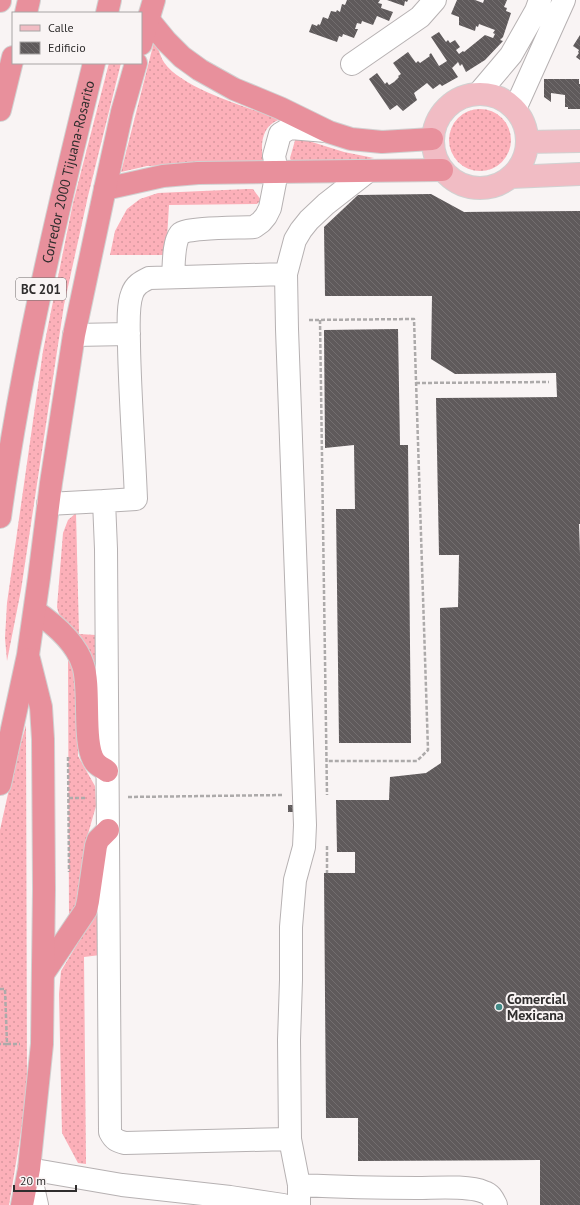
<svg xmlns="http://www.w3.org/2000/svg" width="580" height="1205" viewBox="0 0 580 1205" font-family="'PT Sans',sans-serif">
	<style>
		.grass { fill: url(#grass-dots) }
		.building { fill: url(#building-back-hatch) }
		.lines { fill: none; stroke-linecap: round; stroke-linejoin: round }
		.minor-casing { stroke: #b6b1b2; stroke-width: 24 }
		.major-casing { stroke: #d1d1d1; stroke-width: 24 }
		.highway-casing { stroke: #d1d1d1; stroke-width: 24 }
		.path { stroke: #adaaaa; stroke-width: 2.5; stroke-dasharray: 4 2; stroke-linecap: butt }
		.minor { stroke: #fff; stroke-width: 22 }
		.major { stroke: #f1bcc4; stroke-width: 22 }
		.highway { stroke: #e8909c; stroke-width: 22 }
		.poi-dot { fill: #438b87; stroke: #f9f4f4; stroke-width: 1.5 }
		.labels { text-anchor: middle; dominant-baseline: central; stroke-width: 4; stroke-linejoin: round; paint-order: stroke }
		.shield { fill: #f9f4f4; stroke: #6c6969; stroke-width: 1 }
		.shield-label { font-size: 13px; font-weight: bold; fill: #2f2d2d }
		.street-label { font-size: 14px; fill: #2f2d2d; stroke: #f9f4f4 }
		.poi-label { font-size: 14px; font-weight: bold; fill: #2f2d2d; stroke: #f9f4f4; text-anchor: start }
	</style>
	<defs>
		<pattern id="grass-dots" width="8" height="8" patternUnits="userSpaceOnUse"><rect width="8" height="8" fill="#fcb0b9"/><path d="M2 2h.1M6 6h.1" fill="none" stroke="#d8989f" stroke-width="1.8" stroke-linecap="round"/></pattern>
		<pattern id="building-back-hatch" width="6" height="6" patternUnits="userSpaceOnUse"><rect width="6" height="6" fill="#5f5a5b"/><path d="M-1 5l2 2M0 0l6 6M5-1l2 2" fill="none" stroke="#736e6f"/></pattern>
	</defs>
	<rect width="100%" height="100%" fill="#f9f4f4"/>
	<!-- grass -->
	<path class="grass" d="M155,38C157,45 159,52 162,59C176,87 251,109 281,119C260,126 261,145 263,163L147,166L121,172Z
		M109,63H121L88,196L64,305L21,590L7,661L5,638L7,603L43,351L73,203Z
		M449 140a31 31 0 1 1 62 0a31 31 0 1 1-62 0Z
		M296,137L344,152L374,158L365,160L291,161L290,158Z
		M247,189H253L261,200L257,204L169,205L166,255H110L115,231L127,209L140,199L158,193Z
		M76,513L79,634L96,635L97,668C92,656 87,644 78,634C69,625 59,620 57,607L63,533L68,520Z
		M68,660L76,670L78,698V756L95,786L96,806L84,848L80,911L69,921Z
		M26,725L27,1096L9,1205H0V830L13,771Z
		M100,906V955L84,957L86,1164L78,1163L62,1133L59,994L61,971Z"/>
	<!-- building -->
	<path class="building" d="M347,0H380L378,3L382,4L381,8L393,12L389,21L377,16L373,25L362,21L361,24L357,23L355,29H358L354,38L343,34L342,37L339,36L337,42L309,32L312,24L317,26L318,24L320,25L323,17L328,19L331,11L336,12L337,10L340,12L342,4L345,5Z
		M387,0H408L407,2L405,1L404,6Z
		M457,0H475L483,3L484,0H507L504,7L507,8L506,11L511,13L503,37L500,40L503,41L485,60L466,72L462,64L460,66L458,62L452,68L458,77L442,86L440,84L433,89L427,83L414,93L417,100L403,111L397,105L390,110L369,79L377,73L385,84L387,82L389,85L394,82L399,77L398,76L401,74L393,63L408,52L416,63L418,61L420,63L430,56L429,55L431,53L439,66L447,61L431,37L439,32L446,42L448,40L450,43L455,40L460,47L456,50L459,54L463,51L464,52L485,35L493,38L495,34L493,33L495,30L479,24L478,27L476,26L475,31L459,25V17L451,14Z
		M580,35V60L576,57L579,53L578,52L579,50L573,46Z
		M544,79H579V84H580V109H568V107H565V95L551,93V102L544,97Z
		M431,194L464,212L580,211V524H579L580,554V1205H540V1160L358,1161V1118H326L324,873H355V852H337L336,800H389L390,777L426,773L441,763L440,608L458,607L459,555H439L436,398L557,397L556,373L455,374L431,359L432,296H325L324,227L358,195Z
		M398,329L400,445H408L411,743H339L336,509H355L354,445L325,448L324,330Z
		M288,805H295L296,812H288Z"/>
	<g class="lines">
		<defs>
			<path id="minor" d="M352,64L420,17L435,0
				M478,94L511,55L536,11L540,0
				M515,109L564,0
				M286,274L149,278C141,282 135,285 132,294C127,307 129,331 129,346C130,397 134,448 136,499L104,501L106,549L110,1132C114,1140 117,1141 125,1143L290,1139
				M173,277C174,266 173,243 180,234C186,227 242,228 254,227L261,222L266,216L270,208L277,172L274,156L280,134L290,128L326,131
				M74,335L129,334
				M48,504L104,501
				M299,1185C339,1187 378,1188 417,1188C435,1188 468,1185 484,1192C491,1194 493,1199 496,1205
				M37,1205L29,1169L122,1185L230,1197L283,1205
				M299,1205V1185L290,1139L289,1040L291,980V927L295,880L304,847L305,825L287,329L286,274L295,240L301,230L309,220L326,204L367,172"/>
			<path id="major" d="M433 141a47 47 0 1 1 94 0a47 47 0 1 1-94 0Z
				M527,142L580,141
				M511,177L580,174"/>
			<g id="highway">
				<path d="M0,1V0"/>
				<path d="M26,13L29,0"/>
				<path d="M107,13L110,0"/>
				<path d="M148,19L166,41L182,57L200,70L234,89L280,108L329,132L351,139L382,142L432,139"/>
				<path d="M141,44L154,0"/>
				<path d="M0,110L13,57"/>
				<path d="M105,189L163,176L198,173L442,170"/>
				<path id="s1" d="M0,517C21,364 57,213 94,63"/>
				<path d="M35,611C54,624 76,642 83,665C91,688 82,745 95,762C98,766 103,768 107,771"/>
				<path d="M0,784L28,655L39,578L51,483L74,335L105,189L122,112L136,63"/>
				<path d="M43,974L86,910L88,901L96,846L98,840L108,830"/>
				<path d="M22,1205L29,1169L42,1044L44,889L43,739L41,707L29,659"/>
			</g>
		</defs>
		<!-- minor casing -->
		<use href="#minor" class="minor-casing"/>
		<!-- major casing -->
		<use href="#major" class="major-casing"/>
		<!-- highway casing -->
		<use href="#highway" class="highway-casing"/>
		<!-- path -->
		<path class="path" d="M309,320L414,319L428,750L417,761H327
			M320,320L327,795
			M416,383L549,382
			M68,757L69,872
			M128,797L283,795
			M69,798H87
			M327,846V873
			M0,989H5L7,1044H0
			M7,1044H20"/>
		<!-- minor -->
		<use href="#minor" class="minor"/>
		<!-- major -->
		<use href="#major" class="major"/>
		<!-- highway -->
		<use href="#highway" class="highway"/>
	</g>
	<!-- markers -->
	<circle class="poi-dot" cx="499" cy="1007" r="4"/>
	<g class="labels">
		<!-- shield labels -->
		<rect class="shield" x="16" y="278" width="50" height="22" rx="3"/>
		<g class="shield-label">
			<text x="41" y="289">BC 201</text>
		</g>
		<!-- street labels -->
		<g class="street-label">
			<text stroke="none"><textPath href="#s1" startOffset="352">Corredor 2000 Tijuana-Rosarito</textPath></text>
		</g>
		<!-- poi labels -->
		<g class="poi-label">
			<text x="507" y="999">Comercial<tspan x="507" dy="16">Mexicana</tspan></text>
		</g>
	</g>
	<!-- legend -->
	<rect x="12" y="12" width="130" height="52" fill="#f9f4f4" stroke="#a8a4a4"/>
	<rect x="20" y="25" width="20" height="6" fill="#f1bcc4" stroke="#a8a4a4"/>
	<text x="48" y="32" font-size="12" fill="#2f2d2d">Calle</text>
	<rect x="20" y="42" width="20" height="12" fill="url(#building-back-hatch)" stroke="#a8a4a4"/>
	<text x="48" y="52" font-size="12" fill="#2f2d2d">Edificio</text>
	<!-- scale -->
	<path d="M14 1185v6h62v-6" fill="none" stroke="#2f2d2d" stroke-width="2"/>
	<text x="20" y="1185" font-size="12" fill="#2f2d2d" stroke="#f9f4f4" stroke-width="3" paint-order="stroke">20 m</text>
</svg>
